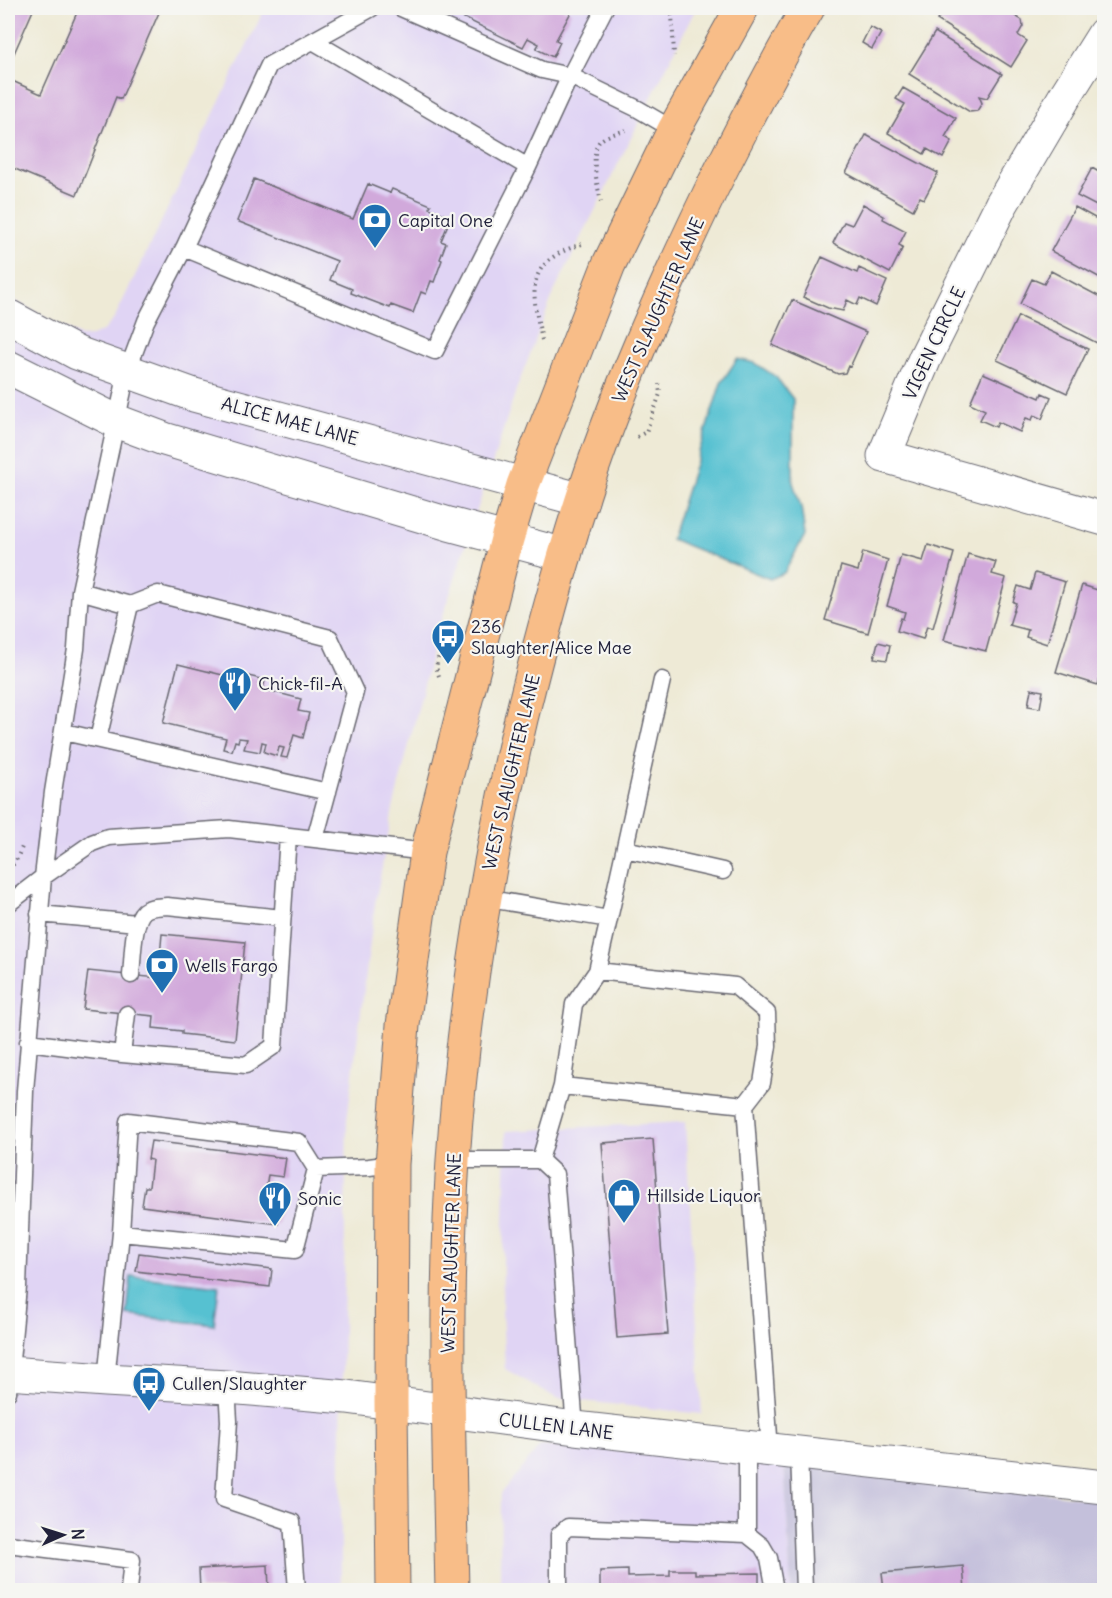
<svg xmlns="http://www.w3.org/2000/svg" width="1112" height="1598" viewBox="0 0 1112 1598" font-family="Delius,sans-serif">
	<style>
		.built { fill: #e0d4f4 }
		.industrial { fill: #c4c0db }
		.water { fill: #56c1d1; stroke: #3c7286; stroke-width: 1.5 }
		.building { fill: #d1a9db }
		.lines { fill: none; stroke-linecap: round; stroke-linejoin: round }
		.lane-casing { stroke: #696871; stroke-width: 19 }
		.street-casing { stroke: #696871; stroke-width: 35 }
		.primary-casing { stroke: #696871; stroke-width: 35 }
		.path { stroke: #696871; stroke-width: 4; stroke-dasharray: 1.5 4.5; stroke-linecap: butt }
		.lane { stroke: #fff; stroke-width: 16 }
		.street { stroke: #fff; stroke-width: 33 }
		.primary { stroke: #f8bd88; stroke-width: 33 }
		.labels { text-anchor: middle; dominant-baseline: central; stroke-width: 4.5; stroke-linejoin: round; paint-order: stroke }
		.poi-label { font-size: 18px; fill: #22223b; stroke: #f6f6f2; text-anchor: start }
		.street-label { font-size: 18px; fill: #22223b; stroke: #f6f6f2 }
	</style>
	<rect width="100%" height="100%" fill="#f6f6f2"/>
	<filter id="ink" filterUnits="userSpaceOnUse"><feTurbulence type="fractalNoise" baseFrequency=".0167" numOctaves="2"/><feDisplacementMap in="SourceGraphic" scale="12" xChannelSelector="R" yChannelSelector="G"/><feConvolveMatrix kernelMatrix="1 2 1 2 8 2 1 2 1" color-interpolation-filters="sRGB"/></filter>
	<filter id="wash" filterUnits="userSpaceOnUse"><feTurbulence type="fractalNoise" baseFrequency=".008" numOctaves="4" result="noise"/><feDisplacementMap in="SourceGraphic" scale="24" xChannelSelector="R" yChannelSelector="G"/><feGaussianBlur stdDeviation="1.35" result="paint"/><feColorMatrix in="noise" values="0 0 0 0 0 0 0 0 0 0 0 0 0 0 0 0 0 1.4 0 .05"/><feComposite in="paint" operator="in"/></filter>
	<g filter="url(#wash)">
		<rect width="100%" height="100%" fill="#eeead6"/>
		<!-- built -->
		<path class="built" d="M265,8H696L554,292L516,390L435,640L393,809L375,904L347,1120L341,1435V1590H8V297L81,337L92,336L104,330L114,319Z
			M685,1122L702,1414L556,1398L505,1369L502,1310L506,1131Z
			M540,1446L784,1461L791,1590H500L501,1494Z"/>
		<!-- industrial -->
		<path class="industrial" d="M784,1461L1104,1500V1590H791Z"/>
		<!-- water -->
		<path class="water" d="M737,359L755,363L776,377L793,399V483L801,507L805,535L784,573L770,579L671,539L721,383Z
			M131,1276L219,1286L214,1325L127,1315Z"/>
		<g id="blocks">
			<!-- building -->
			<path class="building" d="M8,8H34L8,67Z
				M79,8H161L121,99L116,97L77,195L8,166V79L41,94Z
				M444,8H562L571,12L556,40L560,42L553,57L536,49L539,44L528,38L523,47Z
				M945,8H1002L1022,20L1023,26L1018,35L1027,41L1011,67L937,20Z
				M870,27L881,33L872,49L862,43Z
				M935,32L1002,74L987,98L979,96L982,103L977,111L970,112L909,74Z
				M903,88L956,118L945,137L952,141L943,158L927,149L924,154L888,133L905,104L896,99Z
				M866,135L938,173L924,199L920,197L913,210L846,173Z
				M1092,168L1104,175V210L1077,196Z
				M254,179L353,219L368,184L390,193L392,189L431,205L429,208L451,217L441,241L446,243L440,259L442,260L434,282L431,281L426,294L421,292L413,313L391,305L390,308L351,293L352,289L330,280L337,261L237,221Z
				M863,204L884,216L883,219L906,231L899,245L903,247L890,273L833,243L844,222L852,225Z
				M1075,207L1104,223V280L1051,251Z
				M822,257L857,273L859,268L887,281L876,306L860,298L857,305L847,300L843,311L828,308L803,297Z
				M1051,271L1104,299V333L1099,344L1020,304L1032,279L1044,284Z
				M792,300L866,332L850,367L848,366L845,373L838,374L772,345Z
				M1018,316L1088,349L1067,393L997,360Z
				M983,373L1040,398L1042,393L1051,397L1042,419L1034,415L1032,420L1026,418L1020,432L998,422L996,427L980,420L985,410L970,403Z
				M928,545L954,553L933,628L927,626L923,639L897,631L901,618L903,619L905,612L887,606L901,555L923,561Z
				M863,552L888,560L868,633L825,620L841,566L858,571Z
				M968,554L996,562L992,574L1006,578L986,651L944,640Z
				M1035,573L1065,582L1047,644L1026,637L1028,630L1009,625L1016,603L1013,602L1018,586L1030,590Z
				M1082,585L1104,592V665L1098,685L1056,672Z
				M878,642L890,645L887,660L874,658Z
				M178,664L243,680L244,675L265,680L263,689L301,699L298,711L309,713L303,738L294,735L287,758L281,757L284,748L279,747L277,756L264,752L266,743L262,742L260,752L244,749L247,739L239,738L238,742L235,741L232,751L223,749L226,738L163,723Z
				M1031,689L1043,691L1040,708L1028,706Z
				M162,934L245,942L235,1040L182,1034V1031L153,1028L154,1016L83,1009L88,971L158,978Z
				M653,1139L668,1334L617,1338L602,1143Z
				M151,1141L286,1158L283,1177L268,1175L264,1202L280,1204L278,1224L142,1206L145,1187H149L152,1160L148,1159Z
				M139,1253L272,1269L270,1287L136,1271Z
				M268,1565L269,1590H200L199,1569Z
				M963,1566L965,1590H884L882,1573Z
				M628,1570V1577L670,1576V1570H695V1574L759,1573V1590H600V1571Z"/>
		</g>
	</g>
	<g filter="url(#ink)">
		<use href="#blocks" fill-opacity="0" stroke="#696871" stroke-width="1.5"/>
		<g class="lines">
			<defs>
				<path id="lane" d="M401,8L542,70L570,76L638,109L674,130
					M313,41L528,167
					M184,248L435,351L528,167L570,76L605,8
					M80,591L130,605L158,594L330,638L355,692L315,839
					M64,732L328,792
					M98,739L130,605
					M625,849L723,871
					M483,898L609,919L597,971
					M8,904L43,877L92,843L108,837L229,829L427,852
					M39,914L137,923
					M609,919L662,680
					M131,975C133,959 132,922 144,911C150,906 159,907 167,906L282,918
					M28,1042L122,1054L246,1065L274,1046L288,836
					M122,1054L127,1014
					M745,1105L562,1086L574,1004L597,971L735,986L767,1013L768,1046L762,1083L745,1105L770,1450
					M453,1160H540L555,1174L575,1428
					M540,1160L562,1086
					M316,1169L369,1167L392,1164
					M106,1380L121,1233L128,1121L299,1142L316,1169L295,1250L121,1233
					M227,1387L229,1421L224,1499L292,1522L297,1590
					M8,1392L18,1287L25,1091L43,877L53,792L76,649L80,591L127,372L146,321L184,248L269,65L372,8
					M799,1453L804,1590
					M747,1534L762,1546L769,1558L775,1590
					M8,1544L132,1560L129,1590
					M559,1590V1535L568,1527L747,1534V1447"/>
				<path id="street" d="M1104,34L1067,93L1001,205L925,358L884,456L1104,519
					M8,316L77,353L194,395L582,500
					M8,367L116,421L164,439L449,524L565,555
					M8,1373L106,1380L227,1387L347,1397L575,1428L1104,1487"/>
				<path id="primary" d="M393,1590L391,1403L392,1164L403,1025L427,852L507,539L523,485L609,264L674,130L742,8
					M452,1590C449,1447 444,1303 453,1160C463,1010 487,865 521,719C539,646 558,574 581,503C615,396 662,292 711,190C742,128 773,67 808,8"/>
			</defs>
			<!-- lane casing -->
			<use href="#lane" class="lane-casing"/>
			<!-- street casing -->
			<use href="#street" class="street-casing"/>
			<!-- primary casing -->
			<use href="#primary" class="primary-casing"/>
			<!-- path -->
			<path class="path" d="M673,8L672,13L674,56
				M601,202C598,188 589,152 600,141C606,135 618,133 626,130
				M542,340C531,290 524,262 582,244
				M637,437L646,432L660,394L659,384
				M439,676L436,667L445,630L453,621
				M8,868L15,863L22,847"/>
			<!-- lane -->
			<use href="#lane" class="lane"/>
			<!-- street -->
			<use href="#street" class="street"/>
			<!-- primary -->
			<use href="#primary" class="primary"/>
		</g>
	</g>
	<!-- icons -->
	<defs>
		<symbol id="bank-pin" viewBox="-11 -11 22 30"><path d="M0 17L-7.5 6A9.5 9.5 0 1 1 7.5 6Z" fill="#1f6fb2" stroke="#f6f6f2"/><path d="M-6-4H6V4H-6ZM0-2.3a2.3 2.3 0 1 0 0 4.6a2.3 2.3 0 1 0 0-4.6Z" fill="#fff"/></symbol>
		<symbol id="bus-pin" viewBox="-11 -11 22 30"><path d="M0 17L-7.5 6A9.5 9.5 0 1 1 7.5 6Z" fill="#1f6fb2" stroke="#f6f6f2"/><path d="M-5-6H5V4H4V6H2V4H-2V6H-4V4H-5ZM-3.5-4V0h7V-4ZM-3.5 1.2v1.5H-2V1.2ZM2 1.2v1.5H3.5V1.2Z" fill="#fff"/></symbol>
		<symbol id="restaurant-pin" viewBox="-11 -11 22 30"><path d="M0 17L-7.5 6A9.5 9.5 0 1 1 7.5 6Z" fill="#1f6fb2" stroke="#f6f6f2"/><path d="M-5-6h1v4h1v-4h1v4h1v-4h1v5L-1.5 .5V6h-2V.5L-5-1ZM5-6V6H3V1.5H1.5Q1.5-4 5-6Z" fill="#fff"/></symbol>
		<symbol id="shop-pin" viewBox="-11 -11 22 30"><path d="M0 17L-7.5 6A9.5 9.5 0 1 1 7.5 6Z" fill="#1f6fb2" stroke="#f6f6f2"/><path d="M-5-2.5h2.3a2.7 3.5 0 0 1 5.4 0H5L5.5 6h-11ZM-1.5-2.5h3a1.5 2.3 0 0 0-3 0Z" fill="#fff"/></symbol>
	</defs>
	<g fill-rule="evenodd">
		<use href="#bank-pin" x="356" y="201" width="38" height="52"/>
		<use href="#bus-pin" x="429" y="617" width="38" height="52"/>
		<use href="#restaurant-pin" x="216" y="664" width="38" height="52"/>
		<use href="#bank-pin" x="143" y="946" width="38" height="52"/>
		<use href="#shop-pin" x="605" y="1176" width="38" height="52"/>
		<use href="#restaurant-pin" x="256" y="1179" width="38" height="52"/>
		<use href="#bus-pin" x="130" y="1364" width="38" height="52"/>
	</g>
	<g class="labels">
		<!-- poi labels -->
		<g class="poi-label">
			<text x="398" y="220">Capital One</text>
			<text x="471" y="626">236<tspan x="471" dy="21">Slaughter/Alice Mae</tspan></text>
			<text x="258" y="683">Chick-fil-A</text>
			<text x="185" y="965">Wells Fargo</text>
			<text x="647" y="1195">Hillside Liquor</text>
			<text x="298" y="1198">Sonic</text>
			<text x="172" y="1383">Cullen/Slaughter</text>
		</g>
		<!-- street labels -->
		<g class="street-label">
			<text transform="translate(658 310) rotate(-66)">WEST SLAUGHTER LANE</text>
			<text transform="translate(934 343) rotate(-65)">VIGEN CIRCLE</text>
			<text transform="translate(290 421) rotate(15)">ALICE MAE LANE</text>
			<text transform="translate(511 772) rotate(-77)">WEST SLAUGHTER LANE</text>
			<text transform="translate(451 1253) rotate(-88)">WEST SLAUGHTER LANE</text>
			<text transform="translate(556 1426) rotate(7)">CULLEN LANE</text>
		</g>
	</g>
	<!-- margin -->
	<rect width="1112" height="1598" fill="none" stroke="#f6f6f2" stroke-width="30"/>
	<!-- north arrow -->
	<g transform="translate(63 1535) rotate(87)" stroke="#f6f6f2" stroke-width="4.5" paint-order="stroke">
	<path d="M0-4.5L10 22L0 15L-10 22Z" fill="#22223b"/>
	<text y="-9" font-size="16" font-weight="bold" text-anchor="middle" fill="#22223b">N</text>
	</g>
</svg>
